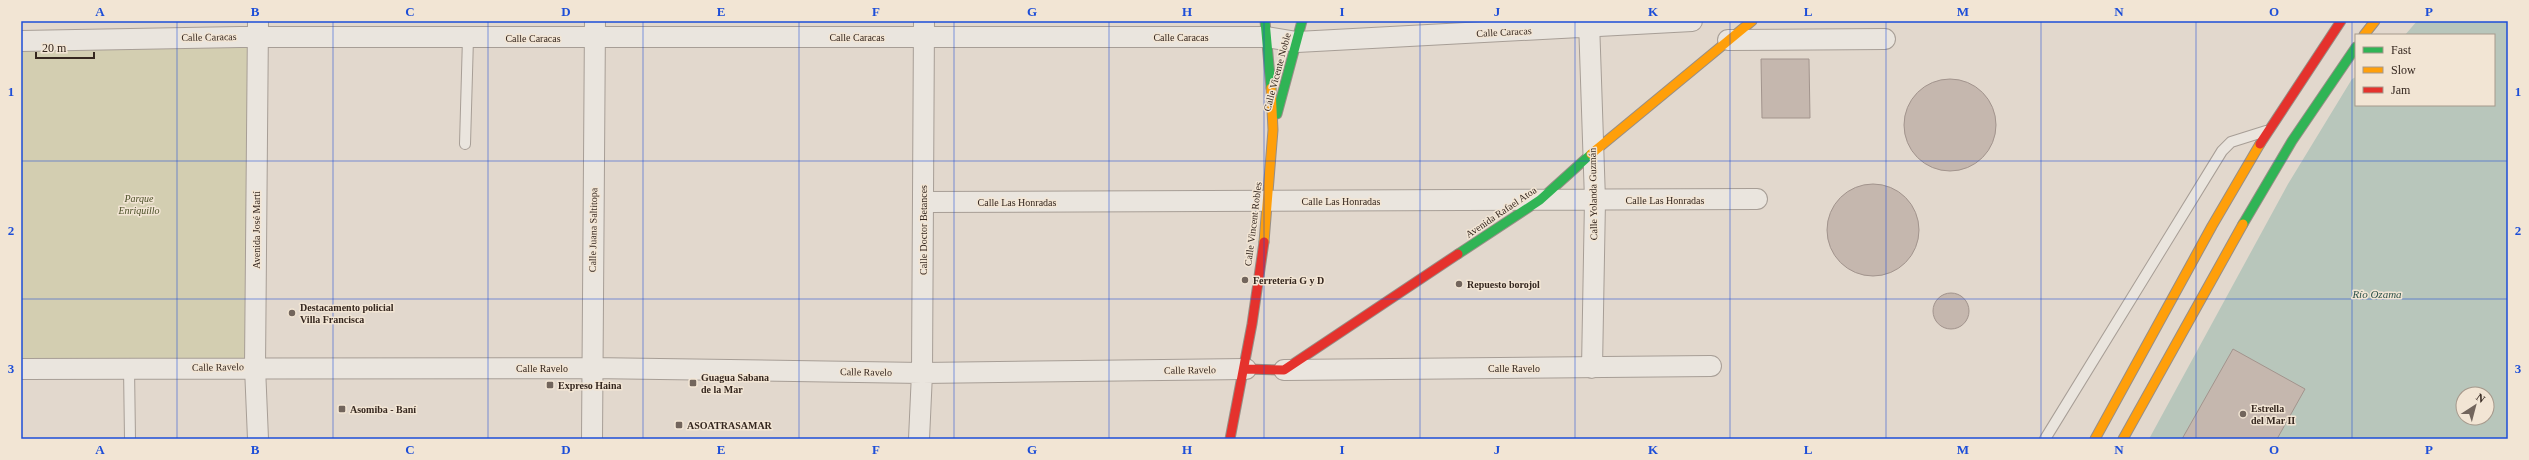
<svg xmlns="http://www.w3.org/2000/svg" width="2529" height="460" viewBox="0 0 2529 460" font-family="'Times New Roman',serif">
	<style>
		.green { fill: #d3ceb1 }
		.water { fill: #b8c6bb; fill-rule: evenodd }
		.building { fill: #c5b7ae; stroke: #a2948d }
		.lines { fill: none; stroke-linecap: round; stroke-linejoin: round }
		.lane-casing { stroke: #a79e96; stroke-width: 12 }
		.street-casing { stroke: #a79e96; stroke-width: 22 }
		.fast-casing { stroke: #978e86; stroke-width: 11 }
		.slow-casing { stroke: #978e86; stroke-width: 11 }
		.jam-casing { stroke: #978e86; stroke-width: 11 }
		.lane { stroke: #eae5de; stroke-width: 10 }
		.street { stroke: #eae5de; stroke-width: 20 }
		.fast { stroke: #30b455; stroke-width: 9 }
		.slow { stroke: #ff9f0a; stroke-width: 9 }
		.jam { stroke: #e5322d; stroke-width: 9 }
		.grid { fill: none; stroke: #1d4ed8; stroke-width: 1; stroke-opacity: 0.55 }
		.poi-dot { fill: #72655c; stroke: #f2e5d4; stroke-width: 1.5 }
		.labels { text-anchor: middle; dominant-baseline: central; stroke-width: 3; stroke-linejoin: round; paint-order: stroke }
		.street-label { font-size: 10px; fill: #35271f; stroke: #f2e5d4 }
		.park-label { font-size: 10px; font-style: italic; fill: #4b4f28; stroke: #f2e5d4 }
		.poi-label { font-size: 10px; font-weight: bold; fill: #35271f; stroke: #f2e5d4; text-anchor: start }
		.water-label { font-size: 11px; font-style: italic; fill: #30534b; stroke: #f2e5d4 }
		.neatline { fill: none; stroke: #1d4ed8; stroke-width: 1.5 }
		.grid-label { font-size: 13px; text-anchor: middle; font-weight: bold; fill: #1d4ed8 }
	</style>
	<rect width="100%" height="100%" fill="#e2d8cd"/>
	<!-- green -->
	<path class="green" d="M257,37L255,367L21,369V41Z"/>
	<!-- water -->
	<path class="water" d="M2417,21H2508V439H2149L2288,184L2352,79L2356,77V105H2494V35H2405ZM2463,394H2487V418H2463Z"/>
	<!-- building -->
	<path class="building" d="M1761,59H1809L1810,118H1762Z
		M1904 125a46 46 0 1 1 92 0a46 46 0 1 1-92 0Z
		M1827 230a46 46 0 1 1 92 0a46 46 0 1 1-92 0Z
		M1933 311a18 18 0 1 1 36 0a18 18 0 1 1-36 0Z
		M2233,349L2305,389L2277,439H2182Z"/>
	<g class="lines">
		<defs>
			<path id="lane" d="M465,144L468,38
				M129,368L130,439
				M2045,439L2222,151L2231,142L2266,131"/>
			<path id="street" d="M258,21L255,367L258,439
				M1589,21L1595,200L1592,368
				M1728,40L1885,39
				M21,41L240,37H1266L1297,42L1692,21
				M924,202L1757,199
				M21,369L591,368L922,373L1246,369
				M1284,370L1711,366
				M592,439L595,21
				M919,439L922,373L924,21"/>
			<path id="fast" d="M1265,21L1271,88
				M1277,114L1302,21
				M2243,224L2292,141L2356,47
				M1458,254L1540,200L1591,154"/>
			<path id="slow" d="M2364,35L2375,21
				M1591,154L1752,21
				M1264,242L1273,130L1271,88
				M2095,439L2212,226L2260,144
				M2123,439L2243,224"/>
			<path id="jam" d="M2260,144L2341,21
				M1246,369L1284,370L1458,254
				M1230,439L1252,324L1264,242"/>
		</defs>
		<!-- lane casing -->
		<use href="#lane" class="lane-casing"/>
		<!-- street casing -->
		<use href="#street" class="street-casing"/>
		<!-- fast casing -->
		<use href="#fast" class="fast-casing"/>
		<!-- slow casing -->
		<use href="#slow" class="slow-casing"/>
		<!-- jam casing -->
		<use href="#jam" class="jam-casing"/>
		<!-- lane -->
		<use href="#lane" class="lane"/>
		<!-- street -->
		<use href="#street" class="street"/>
		<!-- fast -->
		<use href="#fast" class="fast"/>
		<!-- slow -->
		<use href="#slow" class="slow"/>
		<!-- jam -->
		<use href="#jam" class="jam"/>
	</g>
	<!-- grid -->
	<path class="grid" d="M177,21V439M333,21V439M488,21V439M643,21V439M799,21V439M954,21V439M1109,21V439M1264,21V439M1420,21V439M1575,21V439M1730,21V439M1886,21V439M2041,21V439M2196,21V439M2352,21V439M21,161H2508M21,299H2508"/>
	<!-- markers -->
	<g class="poi-dot">
		<circle cx="1245" cy="280" r="4"/>
		<circle cx="1459" cy="284" r="4"/>
		<circle cx="292" cy="313" r="4"/>
		<rect x="689" y="379" width="8" height="8" rx="2"/>
		<rect x="546" y="381" width="8" height="8" rx="2"/>
		<rect x="338" y="405" width="8" height="8" rx="2"/>
		<circle cx="2243" cy="414" r="4"/>
		<rect x="675" y="421" width="8" height="8" rx="2"/>
	</g>
	<g class="labels">
		<!-- street labels -->
		<g class="street-label">
			<text transform="translate(1504 32) rotate(-3)">Calle Caracas</text>
			<text transform="translate(209 37) rotate(-1)">Calle Caracas</text>
			<text x="857" y="37">Calle Caracas</text>
			<text x="1181" y="37">Calle Caracas</text>
			<text x="533" y="38">Calle Caracas</text>
			<text transform="translate(1277 72) rotate(-75)">Calle Vicente Noble</text>
			<text transform="translate(1593 194) rotate(-91)">Calle Yolanda Guzmán</text>
			<text x="1665" y="200">Calle Las Honradas</text>
			<text x="1341" y="201">Calle Las Honradas</text>
			<text x="1017" y="202">Calle Las Honradas</text>
			<text transform="translate(1501 212) rotate(-34)">Avenida Rafael Atoa</text>
			<text transform="translate(1253 224) rotate(-83)">Calle Vincent Robles</text>
			<text transform="translate(256 230) rotate(-90)">Avenida José Martí</text>
			<text transform="translate(593 230) rotate(-89)">Calle Juana Saltitopa</text>
			<text transform="translate(923 230) rotate(-90)">Calle Doctor Betances</text>
			<text transform="translate(218 367) rotate(-1)">Calle Ravelo</text>
			<text x="542" y="368">Calle Ravelo</text>
			<text x="1514" y="368">Calle Ravelo</text>
			<text transform="translate(1190 370) rotate(-1)">Calle Ravelo</text>
			<text transform="translate(866 372) rotate(1)">Calle Ravelo</text>
		</g>
		<!-- park labels -->
		<g class="park-label">
			<text x="139" y="198">Parque<tspan x="139" dy="12">Enriquillo</tspan></text>
		</g>
		<!-- poi labels -->
		<g class="poi-label">
			<text x="1253" y="280">Ferretería G y D</text>
			<text x="1467" y="284">Repuesto borojol</text>
			<text x="300" y="307">Destacamento policial<tspan x="300" dy="12">Villa Francisca</tspan></text>
			<text x="701" y="377">Guagua Sabana<tspan x="701" dy="12">de la Mar</tspan></text>
			<text x="558" y="385">Expreso Haina</text>
			<text x="2251" y="408">Estrella<tspan x="2251" dy="12">del Mar II</tspan></text>
			<text x="350" y="409">Asomiba - Baní</text>
			<text x="687" y="425">ASOATRASAMAR</text>
		</g>
		<!-- water labels -->
		<g class="water-label">
			<text x="2377" y="294">Río Ozama</text>
		</g>
	</g>
	<!-- border -->
	<rect width="2529" height="460" fill="none" stroke="#f2e5d4" stroke-width="44"/>
	<!-- legend -->
	<rect x="2355" y="34" width="140" height="72" fill="#f2e5d4" stroke="#a6998c"/>
	<rect x="2363" y="47" width="20" height="6" fill="#30b455" stroke="#a6998c"/>
	<text x="2391" y="54" font-size="12" fill="#35271f">Fast</text>
	<rect x="2363" y="67" width="20" height="6" fill="#ff9f0a" stroke="#a6998c"/>
	<text x="2391" y="74" font-size="12" fill="#35271f">Slow</text>
	<rect x="2363" y="87" width="20" height="6" fill="#e5322d" stroke="#a6998c"/>
	<text x="2391" y="94" font-size="12" fill="#35271f">Jam</text>
	<!-- north arrow -->
	<g transform="translate(2475 406) rotate(36)"><circle r="19" fill="#f2e5d4" stroke="#a6998c"/>
	<path d="M0-3L7 15L0 10L-7 15Z" fill="#72655c"/>
	<text y="-6" font-size="11" font-weight="bold" text-anchor="middle" fill="#35271f">N</text>
	</g>
	<!-- scale -->
	<path d="M36 52v6h58v-6" fill="none" stroke="#35271f" stroke-width="2"/>
	<text x="42" y="52" font-size="12" fill="#35271f" stroke="#f2e5d4" stroke-width="3" paint-order="stroke">20 m</text>
	<rect x="22" y="22" width="2485" height="416" class="neatline"/>
	<g class="grid-label">
		<text x="100" y="16">A</text>
		<text x="255" y="16">B</text>
		<text x="410" y="16">C</text>
		<text x="566" y="16">D</text>
		<text x="721" y="16">E</text>
		<text x="876" y="16">F</text>
		<text x="1032" y="16">G</text>
		<text x="1187" y="16">H</text>
		<text x="1342" y="16">I</text>
		<text x="1497" y="16">J</text>
		<text x="1653" y="16">K</text>
		<text x="1808" y="16">L</text>
		<text x="1963" y="16">M</text>
		<text x="2119" y="16">N</text>
		<text x="2274" y="16">O</text>
		<text x="2429" y="16">P</text>
		<text x="11" y="96">1</text>
		<text x="2518" y="96">1</text>
		<text x="11" y="235">2</text>
		<text x="2518" y="235">2</text>
		<text x="11" y="373">3</text>
		<text x="2518" y="373">3</text>
		<text x="100" y="454">A</text>
		<text x="255" y="454">B</text>
		<text x="410" y="454">C</text>
		<text x="566" y="454">D</text>
		<text x="721" y="454">E</text>
		<text x="876" y="454">F</text>
		<text x="1032" y="454">G</text>
		<text x="1187" y="454">H</text>
		<text x="1342" y="454">I</text>
		<text x="1497" y="454">J</text>
		<text x="1653" y="454">K</text>
		<text x="1808" y="454">L</text>
		<text x="1963" y="454">M</text>
		<text x="2119" y="454">N</text>
		<text x="2274" y="454">O</text>
		<text x="2429" y="454">P</text>
	</g>
</svg>
